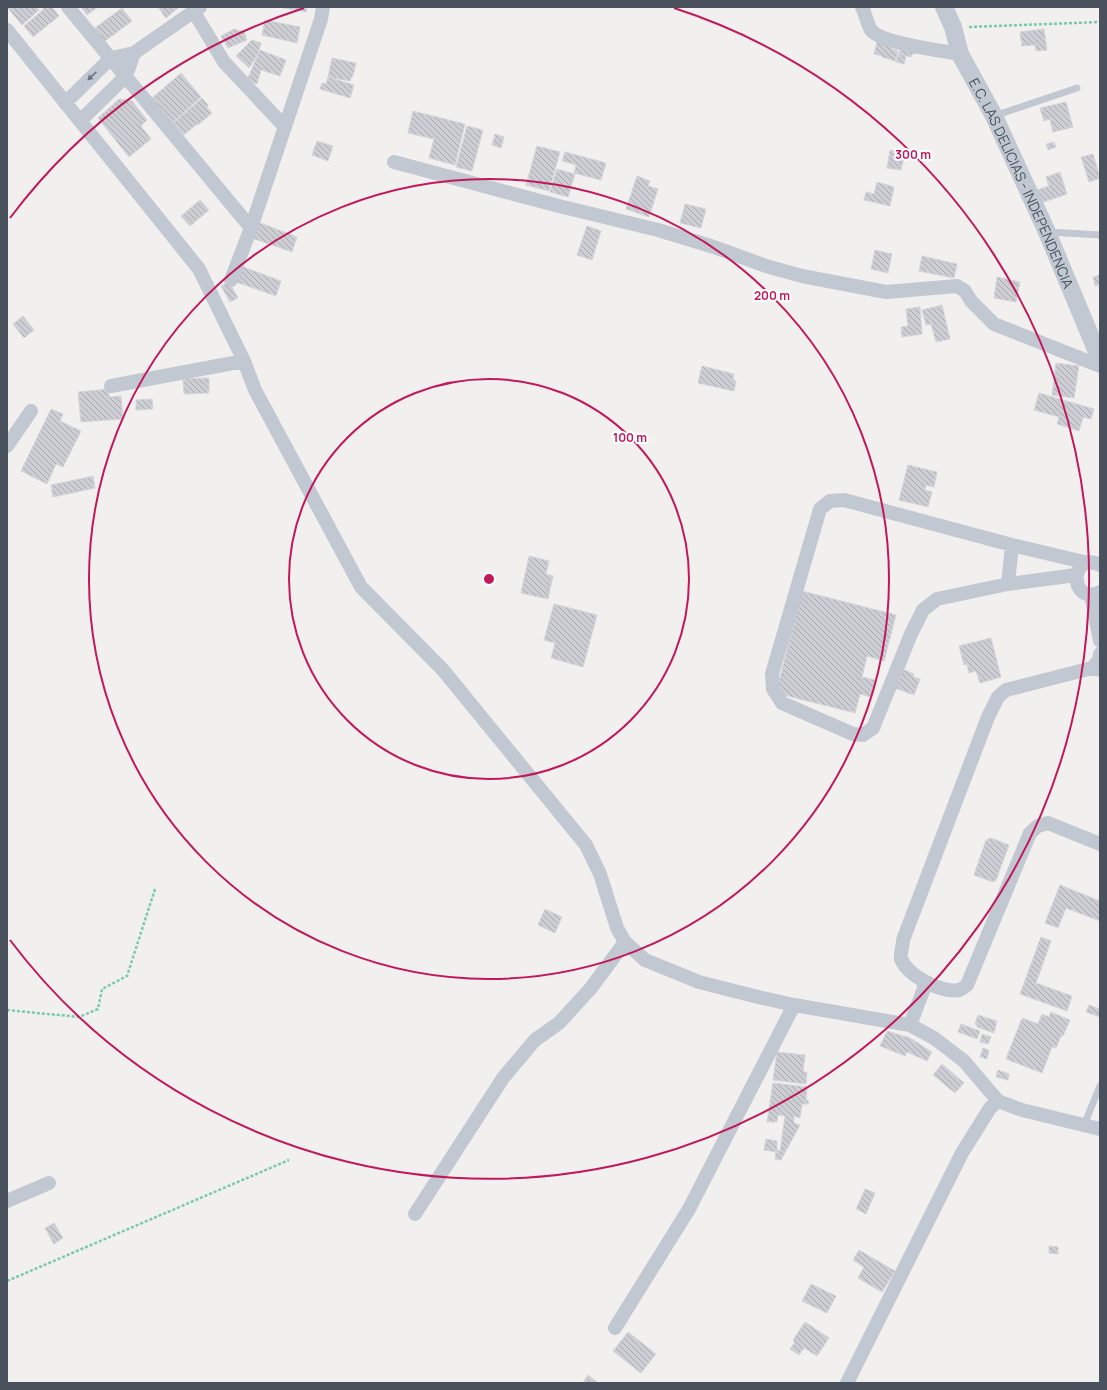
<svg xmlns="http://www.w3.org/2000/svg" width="1107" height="1390" viewBox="0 0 1107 1390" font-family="Manrope,sans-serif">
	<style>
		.building { fill: url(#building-back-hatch); stroke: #d4d5db }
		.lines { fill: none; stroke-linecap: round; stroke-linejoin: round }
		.path { stroke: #79caa8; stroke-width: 2.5; stroke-dasharray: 3 2; stroke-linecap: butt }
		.service { stroke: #c1c8d1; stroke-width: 7 }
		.minor { stroke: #c1c8d1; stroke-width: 14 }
		.tertiary { stroke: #c1c8d1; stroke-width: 18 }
		.oneway { fill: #6c757f }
		.ring { fill: none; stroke: #c2185b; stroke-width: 2 }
		.labels { text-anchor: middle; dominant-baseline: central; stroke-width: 4; stroke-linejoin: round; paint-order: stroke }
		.street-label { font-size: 14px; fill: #48515c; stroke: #fff }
		.centre { fill: #c2185b; stroke: #fff; stroke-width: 2 }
		.ring-label { font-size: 12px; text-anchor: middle; font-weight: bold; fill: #c2185b; stroke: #fff; stroke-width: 4; stroke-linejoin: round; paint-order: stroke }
	</style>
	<defs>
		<pattern id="building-back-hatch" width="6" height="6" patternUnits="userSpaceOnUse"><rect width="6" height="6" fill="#ccced4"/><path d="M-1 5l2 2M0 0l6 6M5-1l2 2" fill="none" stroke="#a8aaaf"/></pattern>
	</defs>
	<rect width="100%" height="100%" fill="#f2f0ef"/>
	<!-- building -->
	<path class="building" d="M7,7H39L37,8L39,10L22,25Z
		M42,7H52L59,16L33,37L24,26L44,9Z
		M81,7H98L87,15Z
		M158,7H179L166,18Z
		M279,7H307L306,12Z
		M122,8L132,21L105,41L95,28Z
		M265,20L300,27L297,43L262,35Z
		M234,29L244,32L247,40L228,48L221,36Z
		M1044,29L1047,50L1036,51L1035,45L1022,46L1020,32Z
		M878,38L894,43L892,49L898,51L895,61L882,57V56L874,54Z
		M252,40L261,43L258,54L249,68L236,56Z
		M260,50L286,60L280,76L261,70L257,84L247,80Z
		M900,50L916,51L915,54H912L911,57L899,54Z
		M898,54L906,56L904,64L896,62Z
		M332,58L356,63L353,76H352L350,81L328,77Z
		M181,73L201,97L173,122L152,98Z
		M328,77L354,85L350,98L320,89L322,83L326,84Z
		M202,98L208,105L207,107L212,113L198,125L197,124L184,135L173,123Z
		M119,99L132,101L147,120L141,126L151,139L129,157L98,118Z
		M1066,102L1073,127L1053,132L1050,119L1044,121L1040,108Z
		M413,111L465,124L455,165L429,158L434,139L408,133Z
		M467,126L483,130L472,171L456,167Z
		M495,134L504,137L501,148L492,145Z
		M317,141L333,146L328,161L312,155Z
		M1054,142L1056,147L1048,150L1046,144Z
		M537,146L560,152L549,191L526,185Z
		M890,150L905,153L901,170L887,168Z
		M565,152L606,163L601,180L574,173L576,165L562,161Z
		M1093,154L1100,178L1089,182L1081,157Z
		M557,169L575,174L568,197L550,192Z
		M1060,172L1067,194L1041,203L1037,190L1049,186L1046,177Z
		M637,176L650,181L648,186L658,189L649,217L626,209Z
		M877,182L894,187L890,206L864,200L866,192L874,194Z
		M200,200L209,210L190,226L181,216Z
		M685,204L706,209L701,228L680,223Z
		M258,222L297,237L292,252L252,238Z
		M587,226L601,231L592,260L577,255Z
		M875,250L892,254L888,273L871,269Z
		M922,256L957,264L954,278L919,271Z
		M241,266L281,281L276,296L236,282Z
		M1100,275V284L1095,286L1093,277Z
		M997,277L1020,282L1016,302L994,298Z
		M229,282L238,298L230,302L221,286Z
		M942,305L950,339L936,342L931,324L926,325L922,310Z
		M920,307L922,334L902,337L901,327L908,326L906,309Z
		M23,316L34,330L24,338L13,324Z
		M1056,363L1079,366L1074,398L1052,395Z
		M702,366L734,374L733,380L736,381L734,391L698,383Z
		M209,378V393L184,394L183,379Z
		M109,389V397L121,396L123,419L81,422L78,392Z
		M1039,393L1094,409L1091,419L1083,417L1079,431L1057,424L1059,417L1034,410Z
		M152,399L153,409L136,410V400Z
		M51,409L63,414L60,421L81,431L63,467L56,464L47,484L21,471Z
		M908,465L937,472L934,487L926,485L925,490L932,492L928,507L899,500Z
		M93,476L95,488L53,497L51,485Z
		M529,556L549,561L546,574L553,576L548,599L521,593Z
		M802,591L896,615L884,661L867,656L862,677L875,680L871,697L860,694L855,713L776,693Z
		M554,604L597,615L583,667L551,658L555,643L544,640Z
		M991,638L1001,677L980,683L976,671L969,673L967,664L964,665L959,646Z
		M902,669L914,674L913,677L920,679L914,695L895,688Z
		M991,838L1009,845L996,880L993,882L974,875L986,840Z
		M1060,885L1100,901V921L1066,908L1058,928L1045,923Z
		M545,909L562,917L555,933L538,925Z
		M1041,937L1051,941L1036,983L1072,996L1067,1011L1020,994Z
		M1089,1005L1100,1009V1017L1086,1012Z
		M1051,1012L1070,1020L1063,1036H1061L1056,1048L1052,1047L1042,1073L1006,1059L1022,1018L1038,1024L1042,1014L1049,1017Z
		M978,1015L997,1021L994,1033L977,1027V1025L975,1024Z
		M961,1024L980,1031L977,1039L958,1032Z
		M887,1031L910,1038L932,1052L927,1061L907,1052L905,1056L880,1046Z
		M982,1034L991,1037L988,1044L980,1042Z
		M983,1048L989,1050L987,1059L980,1057Z
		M777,1052L805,1055L803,1072H807L806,1084L773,1080Z
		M942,1064L964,1083L955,1093L933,1075Z
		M998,1070L1009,1074L1008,1080L996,1077Z
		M773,1083L807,1087L806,1100L809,1101L808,1104H802L800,1118L794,1116V1123L800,1125L781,1160L775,1159L776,1152L764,1150L766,1139L777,1141V1150L780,1151L785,1116L778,1115L777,1122H767Z
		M865,1189L875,1193L866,1214L856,1209Z
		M54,1223L63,1238L54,1244L45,1228Z
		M1049,1246L1058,1247V1254L1049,1253Z
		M859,1250L895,1271L882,1292L858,1278L864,1267L853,1260Z
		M811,1284L836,1296L827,1313L802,1301Z
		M805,1322L829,1338L817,1356L804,1348L799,1355L790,1349L795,1342L793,1340Z
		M628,1332L656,1354L641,1373L613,1351Z
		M588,1375L598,1383H583Z"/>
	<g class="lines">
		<!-- path -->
		<path class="path" d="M969,27L1100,22
			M7,1010L79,1017L98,1009L102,989L127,976L155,889
			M7,1281L289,1160"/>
		<!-- service -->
		<path class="service" d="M994,116L1077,88
			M1049,232L1100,235
			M1084,1125L1100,1086"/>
		<!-- minor -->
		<path class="minor" d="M68,7L251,228
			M862,7C865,13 868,26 871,30C880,43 943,51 960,54
			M194,12L224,62L285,127
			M7,30L199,269L244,361L255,390L361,587L443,670L586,845L600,874L617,928L625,942L645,960L699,982L758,997L794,1005L910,1025L934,1038L964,1061L998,1101L1022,1110L1100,1129
			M65,103L111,58L134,53L200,7
			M80,121L126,76L134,53
			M394,162L559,206L658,230L714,247L766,266L802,276L886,292L957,286L965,291L971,301L994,324L1100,366
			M231,280L251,228L321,19L323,7
			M111,386L244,361
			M7,446L31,411
			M1100,565C1069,550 1069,607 1100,592
			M1076,575L1008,584L937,599L923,610L911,634L873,728L863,735L853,734L782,703L773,689L772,674L820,509L830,501L844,500L1012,545L1088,563
			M1008,584L1012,545
			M1091,595L1100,641
			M1092,668L1099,660L1100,654
			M1100,670L1092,668L1006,690L998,697L988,717L903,940C903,946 900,954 901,959C908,976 941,993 959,990C962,989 964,987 967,985L1030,833L1038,826L1048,823L1100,844
			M910,1025L926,983
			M7,1201L49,1183
			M415,1214L503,1078L535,1040L559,1023L591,988L625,942
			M615,1328L689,1209L794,1005
			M847,1383L962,1153L990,1108L998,1101"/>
		<!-- tertiary -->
		<path class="tertiary" id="s1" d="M944,7L953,27L960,54L994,116L1047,232L1100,359"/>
	</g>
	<!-- one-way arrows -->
	<defs><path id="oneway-solid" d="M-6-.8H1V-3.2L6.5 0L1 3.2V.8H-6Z"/></defs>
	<use class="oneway" href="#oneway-solid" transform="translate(92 76) rotate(137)"/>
	<!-- distance rings -->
	<g class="ring">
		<circle cx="489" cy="579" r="200"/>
		<circle cx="489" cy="579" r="400"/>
		<path d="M10 218A600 600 0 0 1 304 8M674 8A600 600 0 1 1 10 940"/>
	</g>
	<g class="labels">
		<!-- street labels -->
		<g class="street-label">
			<text stroke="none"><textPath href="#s1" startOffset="193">E.C. LAS DELICIAS - INDEPENDENCIA</textPath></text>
		</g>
	</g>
	<circle cx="489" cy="579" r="6" class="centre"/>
	<g class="ring-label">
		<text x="913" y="159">300 m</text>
		<text x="772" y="300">200 m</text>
		<text x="630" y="442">100 m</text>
	</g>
	<!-- border -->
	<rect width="1107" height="1390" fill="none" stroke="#48515c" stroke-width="16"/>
</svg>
